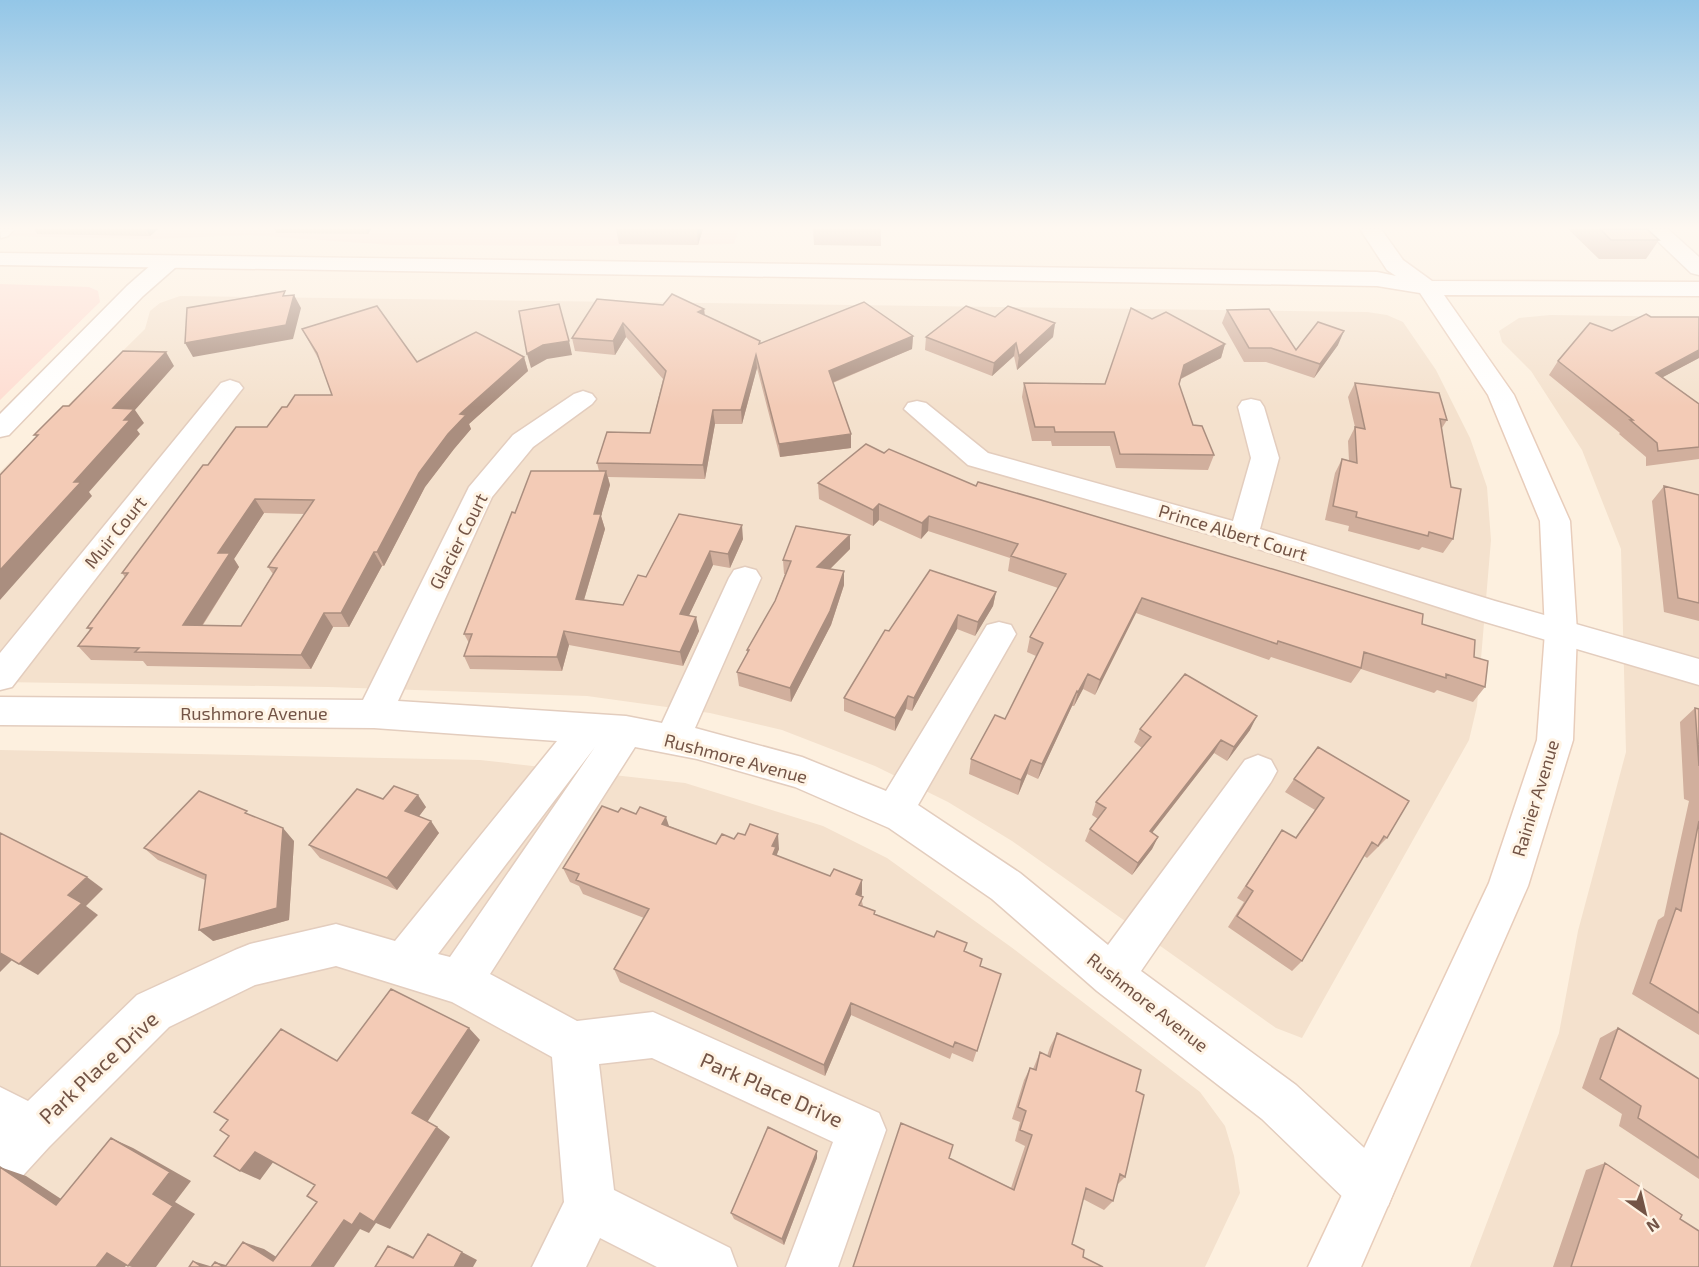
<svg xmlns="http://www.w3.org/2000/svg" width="1699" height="1267" viewBox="0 0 1699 1267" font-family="'Exo 2',sans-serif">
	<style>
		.residential { fill: #f4e1cd }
		.commercial { fill: #feddd2 }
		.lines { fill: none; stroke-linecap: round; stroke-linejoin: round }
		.street-casing { stroke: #e3cdbe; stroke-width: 3 }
		.secondary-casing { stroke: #e8cdbb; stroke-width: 3 }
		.street { fill: #fff; fill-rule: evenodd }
		.secondary { fill: #fff; fill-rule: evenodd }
		.wall { fill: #d1af9d; fill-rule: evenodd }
		.shaded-wall { fill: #aa8e7f }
		.building { fill: #f3cbb6; stroke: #aa8e7f; stroke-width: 1.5; fill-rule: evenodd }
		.labels { text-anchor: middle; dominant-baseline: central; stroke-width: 6; stroke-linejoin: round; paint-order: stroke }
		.street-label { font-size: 18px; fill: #735446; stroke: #fff4e5 }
		.near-street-label { font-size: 21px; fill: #735446; stroke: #fff4e5 }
	</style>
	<rect width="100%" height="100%" fill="#fdf0df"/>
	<!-- residential -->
	<path class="residential" d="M180,296L1367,312L1387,315L1403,322L1436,370L1470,438L1487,487L1491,540L1477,706L1469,740L1302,1038L1276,1028L1012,841L948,802L875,766L782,730L710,713L587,696L328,687L0,682V472L145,329L150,311L160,303Z
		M1550,315L1699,317V1267H1470L1559,1033L1578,931L1626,752L1621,549L1582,450L1531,371L1502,342L1499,331L1519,318Z
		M0,750L480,760L685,783L823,826L887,858L1011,947L1200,1092L1225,1126L1234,1156L1240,1193L1205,1267H0Z"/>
	<!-- commercial -->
	<path class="commercial" d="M0,229H739L734,244L584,246L391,245L249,235L152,239L0,236Z
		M0,284L89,287L98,291L100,302L0,400Z"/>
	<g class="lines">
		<defs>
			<path id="street" d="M0,229H14L8,236L1,238Z
				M1645,229H1668L1699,257V275L1691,273Z
				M168,256L176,257L179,262L176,267L143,296L9,435L0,437V414L127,286L160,257Z
				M230,380L239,383L243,388L239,393L12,687L0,690V653L221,383Z
				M583,391L592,394L596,399L592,404L533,447L492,497L398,701L626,716L662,723L729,578L734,570L745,567L756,570L761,578L695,728L802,757L886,791L987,625L999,622L1011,625L1016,634L918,805L1020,873L1108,945L1245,760L1258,755L1271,760L1277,771L1271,782L1141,971L1296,1085L1388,1170L1395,1188L1388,1206L1370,1213L1352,1206L1262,1119L1097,991L992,899L889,828L795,787L697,759L635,747L490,974L577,1021L653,1012L879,1113L886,1130L838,1267H786L833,1142L652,1058L599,1064L614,1190L730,1248L737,1267H657L600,1238L586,1267H532L564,1202L552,1057L452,1002L336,966L255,985L169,1027L49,1147L17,1182L0,1190V1087L28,1101L137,995L235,950L250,944L336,924L395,941L557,741L374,728L0,725V697L363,700L469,487L513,435L574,394ZM595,747L450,957L438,954Z
				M1251,399L1260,401L1264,407L1279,458L1260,529L1495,601L1699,659V685L1482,621L1233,541L968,465L904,409L908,403L917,401L926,403L988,453L1233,521L1251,458L1238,407L1242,401Z"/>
			<path id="secondary" d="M1360,229H1381L1403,260L1432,281L1699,282V296L1444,295L1514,395L1570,521L1577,632L1573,740L1528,886L1361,1267H1308L1489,883L1537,740L1545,632L1540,521L1488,395L1420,293L1377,286L0,265V253L1377,272L1396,276L1387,270Z"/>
		</defs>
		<!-- street casing -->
		<use href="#street" class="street-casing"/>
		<!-- secondary casing -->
		<use href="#secondary" class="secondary-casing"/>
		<!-- street -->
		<use href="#street" class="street"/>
		<!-- secondary -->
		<use href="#secondary" class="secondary"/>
	</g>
	<!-- wall -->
	<path class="wall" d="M34,229H158L150,236L37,234Z
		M275,229H371L368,234L276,233Z
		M616,229H703L698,245L619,244Z
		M813,229H881V246L814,245Z
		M1568,229H1647L1659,240L1646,259H1599Z
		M597,299L704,309L705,315L760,341V344L913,336L912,349L833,383L851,434V448L780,457L757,368L742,424H715L705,479L608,477L610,485L601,516L605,529L584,600L623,605L646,577L679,514L743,539L730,568L713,565L689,615L699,631L683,666L569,645L562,671L470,669L464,656L469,643L464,634L515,513L599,471L597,463L650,433L663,379L626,337L615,355L575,351L572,338Z
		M1227,310L1296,350L1338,345L1314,378L1266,362H1244L1222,323Z
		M995,317L1055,323L1053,337L1017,370L1014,356L992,376L925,350L926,337Z
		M1651,317H1699V358L1663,377L1699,404V459L1646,466V457L1619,434L1620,433L1549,375L1558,361L1612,331Z
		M1152,319L1225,344L1221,358L1181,379L1179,384L1193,425L1214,455L1208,470L1116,468L1110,446H1052L1051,441H1032L1022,397L1024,383L1105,384Z
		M302,329L417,362L524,357L528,371L469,424L471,429L454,449L425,487L384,566H382L349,627H333L311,669L147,666L143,661L91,660L78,646L90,630L87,628L125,577L122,573L208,465L267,427L287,407L332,395L319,360ZM264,513L305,514L268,567L273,574L241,626L203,625L239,567L234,559Z
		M1355,383L1447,420L1442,428L1453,539L1443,553L1422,547L1419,550L1348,531L1349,526L1325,520L1335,473L1342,459L1349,461L1348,441L1355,427L1348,397Z
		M884,453L976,486L1422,624L1474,657L1485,687L1473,702L1437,690L1434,693L1361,669L1351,683L1271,657L1269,660L1136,613L1095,695L1083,689L1074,706H1072L1038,779L1027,774L1018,795L969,774L971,759L1005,719L1036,656L1027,652L1030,637L1058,588L1008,571L1010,558L928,531L921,539L879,520L873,526L819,499L818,483Z
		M1664,486L1699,495V621L1664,612L1652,501Z
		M850,549L830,569L844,571V585L831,625L791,702L739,686L737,672L747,654V650L775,601L785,574H784L783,560Z
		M996,592L993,606L975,636L957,629L912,711L906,709L895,731L844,711V698L889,631Z
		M1695,708L1699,709V1035L1632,994L1658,920L1664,916L1689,801L1684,799L1680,722Z
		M1140,729L1250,730L1227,761L1214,753L1152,833L1158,837L1152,849L1132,875L1085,841L1090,829L1098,819L1092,815L1096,802L1142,748L1134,742Z
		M1294,779L1387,838L1367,858L1364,856L1302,961L1292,971L1228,927L1244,902L1237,898L1282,830L1295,838L1315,810L1285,792Z
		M383,799L426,807L419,816L439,833L397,890L320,858L309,845Z
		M618,812L669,826L716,844L734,839L779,849L777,854V856L862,894L861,897L863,906L875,914L965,952L980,966L1001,974L973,1062L952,1053L950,1059L851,1015L825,1076L620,982L614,969L644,918L583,894L579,886L570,882L563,868Z
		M251,816L294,841L289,920L213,941L205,880L158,860L144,848Z
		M1618,1028L1699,1079V1179L1619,1126L1622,1114L1582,1088L1600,1038Z
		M1057,1033L1136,1091L1125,1177L1117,1185L1113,1201L1104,1210L1083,1199L853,1267L949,1158L1011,1188L1025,1146L1015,1141L1020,1122L1012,1119L1024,1080L1030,1068L1033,1069L1040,1052L1047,1056L1050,1047Z
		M817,1158L784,1245L734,1219L731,1213Z
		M1605,1163L1680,1219L1699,1267H1553L1586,1170Z"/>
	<!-- shaded-wall -->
	<path class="shaded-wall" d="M146,229H158L150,236Z
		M366,229H371L368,234Z
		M697,229H703L698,245Z
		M294,295L301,308L293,339L193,357L185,343Z
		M704,309L705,322L698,312Z
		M623,323L626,337L615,355L613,341Z
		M1055,323L1053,337L1017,370L1019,356Z
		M1344,331L1338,345L1314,378L1320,364Z
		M913,336L912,349L829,384V371Z
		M569,341L572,355L547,359L531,368L527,354L543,345Z
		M1016,343L1014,356L992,376L994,363Z
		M1225,344L1221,358L1180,379L1184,365Z
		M1699,350V358L1646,386L1656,373Z
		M166,352L174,366L135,410L144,423L137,430L140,434L89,492L92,496L0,600V570L74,482L113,408Z
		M756,355L757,368L742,424L741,410Z
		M524,357L528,371L469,424L471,429L454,449L425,487L384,566L377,552L419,473L460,414Z
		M713,410L715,424L705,479L703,465Z
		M851,434V448L780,457L779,444Z
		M606,471L610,485L601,516L605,529L580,613L576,599L594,514Z
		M255,499L264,513L234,559L239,567L194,638L183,625L218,553Z
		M879,504V520L873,526V510Z
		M929,516L928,531L921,539L922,523Z
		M742,525L743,539L730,568L728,554Z
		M850,535V549L818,581L817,567Z
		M710,551L713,565L683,628L680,614Z
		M374,552L382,566L349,627L341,613Z
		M844,571V585L831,625L791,702L790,688Z
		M996,592L993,606L975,636L978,622Z
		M1142,598L1136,613L1095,695L1100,680Z
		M324,613L333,627L311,669L301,655Z
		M958,615L957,629L912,711L914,698Z
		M696,617L699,631L683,666L680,652Z
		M564,631L569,645L562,671L557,657Z
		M1088,674L1083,689L1074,706L1078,692Z
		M1077,691L1072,706L1038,779L1042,764Z
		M908,696L906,709L895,731V718Z
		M1257,716L1250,730L1227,761L1234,747Z
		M1221,740L1214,753L1144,843L1150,831Z
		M1031,760L1027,774L1018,795L1021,780Z
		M418,795L426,807L414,823L405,811Z
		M666,817L671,832L662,824Z
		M431,821L439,833L397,890L387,878Z
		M283,828L294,841L289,920L213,941L199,930Z
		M778,834L779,849L777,854L778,862L775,869L772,846Z
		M1158,837L1152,849L1132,875L1138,863Z
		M87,877L103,889L86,906L98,915L38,975L19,964L68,895Z
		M862,880V894L856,909V894Z
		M0,953L12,960L0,972Z
		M851,1003V1015L825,1076L824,1065Z
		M469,1028L480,1040L426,1124L412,1113Z
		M437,1127L450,1137L390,1229L376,1223L369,1233L360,1229L334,1267H311L344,1220L360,1213Z
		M111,1138L133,1148L191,1181L175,1202L195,1214L156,1267H132L128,1266L153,1194Z
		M817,1151V1158L784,1245L782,1239Z
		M255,1152L274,1161L260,1180L240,1171Z
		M0,1167L26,1176L81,1212L56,1205Z
		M428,1234L477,1260L473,1267H454Z
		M243,1242L264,1249L292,1267L273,1261Z
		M388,1246L406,1253L430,1266L413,1258Z
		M107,1253L131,1259L125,1267H96Z
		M193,1261L213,1267H202Z
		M215,1262L233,1267H224Z"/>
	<!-- building -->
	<path class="building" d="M1600,229H1647L1659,240H1611Z
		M285,291L283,296L294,295L286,325L185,343L187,308Z
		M672,294L704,309L698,312L760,341L759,344L864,302L913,336L829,371L851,434L779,444L756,355L741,410H713L703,465L597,463L607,432L650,433L666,371L623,323L613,341L572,338L597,299L663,305Z
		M559,304L569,341L543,345L527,354L519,311Z
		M377,306L417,362L476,332L524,357L460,414L466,415L448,434L419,473L377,552H374L341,613H324L301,655L135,652L139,648L78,646L92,628H87L128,573H122L203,465H208L236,427H267L282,407H287L295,395H332L317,353L302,329ZM255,499L314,500L268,567L277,568L241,626L183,625L230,553H218Z
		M966,306L995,317L1008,306L1055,323L1019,356L1016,343L994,363L926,337Z
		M1131,308L1152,319L1166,312L1225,344L1184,365L1179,384L1193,425L1202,426L1214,455L1120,454L1114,432H1055L1054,427H1035L1024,383L1105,384Z
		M1269,309L1296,350L1318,322L1344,331L1320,364L1271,348H1249L1227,310Z
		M1646,314L1651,317H1699V350L1656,373L1699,404V447L1658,451L1657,443L1630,420H1633L1558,361L1590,323L1612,331Z
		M123,351L166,352L113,408L134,409L124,420H130L74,482H81L0,570V475L38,435H34L63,406H69Z
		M1355,383L1439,393L1447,420L1440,419L1451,487L1461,489L1453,539L1429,532L1428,536L1356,517L1357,512L1333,506L1342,459L1357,463L1355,427L1365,429Z
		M866,444L884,453L889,449L976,486L978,482L1041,500L1423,614L1422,624L1475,640L1474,657L1488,661L1485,687L1446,674V678L1364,652L1361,668L1278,641L1277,644L1142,598L1100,680L1088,674L1078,692L1077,691L1042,764L1031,760L1021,780L971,759L995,715L1005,719L1043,643L1030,637L1066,574L1011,556L1018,544L929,516L922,523L879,504L873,510L818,483Z
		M531,471H606L594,514H601L576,599L623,605L638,575L646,577L679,514L742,525L728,554L710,551L680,614L696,617L680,652L564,631L557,657L464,656L472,634H464L512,512L515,513Z
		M1664,486L1699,495V603L1678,598Z
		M796,526L850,535L817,567L844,571L830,611L790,688L737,672L749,650H747L775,601L791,561L783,560Z
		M930,570L996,592L978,622L958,615L914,698L908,696L895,718L844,698L885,630L889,631Z
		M1185,674L1257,716L1234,747L1221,740L1150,831L1158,837L1138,863L1090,829L1106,808L1096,802L1151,737L1140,729Z
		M1695,708L1699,709V766Z
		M1318,747L1409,801L1387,838L1384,836L1378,846L1372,842L1302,961L1237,916L1253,891L1246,886L1282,830L1296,838L1324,798L1294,779Z
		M394,786L418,795L405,811L431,821L387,878L309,845L357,789L383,799Z
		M199,791L247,811L245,813L283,828L277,908L199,930L206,875L144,848Z
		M602,806L618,812L621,808L636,814L640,807L666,817L662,824L716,844L722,834L734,839L738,833L745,835L750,824L778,834L772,846L776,847L773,854L830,876L834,869L862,880L856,894L863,897L859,905L875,911L874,914L934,937L937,931L967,943L964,951L982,959L980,966L1001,974L977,1051L955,1042L953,1047L851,1003L824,1065L614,969L649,909L576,880L579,874L563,868Z
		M1699,821V1013L1650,983L1676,908L1681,911Z
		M0,833L87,877L68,895L82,903L19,964L0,953Z
		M391,989L469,1028L412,1113L437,1127L374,1222L360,1213L352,1225L344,1220L311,1267H225L243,1242L273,1261L317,1202L307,1196L315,1185L255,1152L240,1171L214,1156L229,1136L220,1130L228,1120L214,1112L281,1029L337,1061Z
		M1618,1028L1699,1079V1158L1638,1118L1641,1106L1600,1079Z
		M1057,1033L1141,1070L1136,1091L1144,1095L1125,1177L1120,1174L1113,1201L1086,1188L1072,1244L1084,1250L1083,1257L1103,1267H853L901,1123L953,1145L949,1158L1014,1190L1032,1135L1020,1130L1026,1111L1018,1107L1030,1068L1036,1070L1040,1052L1050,1057Z
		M768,1127L817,1151L782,1239L731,1213Z
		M111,1138L170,1172L153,1194L173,1206L128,1266L107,1253L96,1267H0V1167L56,1205Z
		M1605,1163L1682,1215L1680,1219L1699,1231V1267H1571Z
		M428,1234L462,1252L454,1267H375L388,1246L413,1258Z
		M193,1261L202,1267H189Z
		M215,1262L224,1267H211Z"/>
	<!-- sky -->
	<linearGradient id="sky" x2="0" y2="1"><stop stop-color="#93c6e7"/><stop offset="0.56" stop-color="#fef8f1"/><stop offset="1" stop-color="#fef8f1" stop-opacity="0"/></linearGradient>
	<rect width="1699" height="407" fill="url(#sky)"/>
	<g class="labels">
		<!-- street labels -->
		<g class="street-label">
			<text transform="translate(115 532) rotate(-51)">Muir Court</text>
			<text transform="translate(1233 532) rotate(17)">Prince Albert Court</text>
			<text transform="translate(458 541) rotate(-63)">Glacier Court</text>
			<text x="254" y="713">Rushmore Avenue</text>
			<text transform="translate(736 758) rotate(15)">Rushmore Avenue</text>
			<text transform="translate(1535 798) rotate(-73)">Rainier Avenue</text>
			<text transform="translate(1148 1002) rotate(38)">Rushmore Avenue</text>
		</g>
		<!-- near-street labels -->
		<g class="near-street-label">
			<text transform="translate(98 1067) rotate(-43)">Park Place Drive</text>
			<text transform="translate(772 1089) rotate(24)">Park Place Drive</text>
		</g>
	</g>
	<!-- north arrow -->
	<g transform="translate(1645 1213) rotate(146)" stroke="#fff4e5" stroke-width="4.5" paint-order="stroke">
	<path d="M0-4.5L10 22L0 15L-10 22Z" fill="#735446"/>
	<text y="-9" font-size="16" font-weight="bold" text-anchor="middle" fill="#735446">N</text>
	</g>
</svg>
